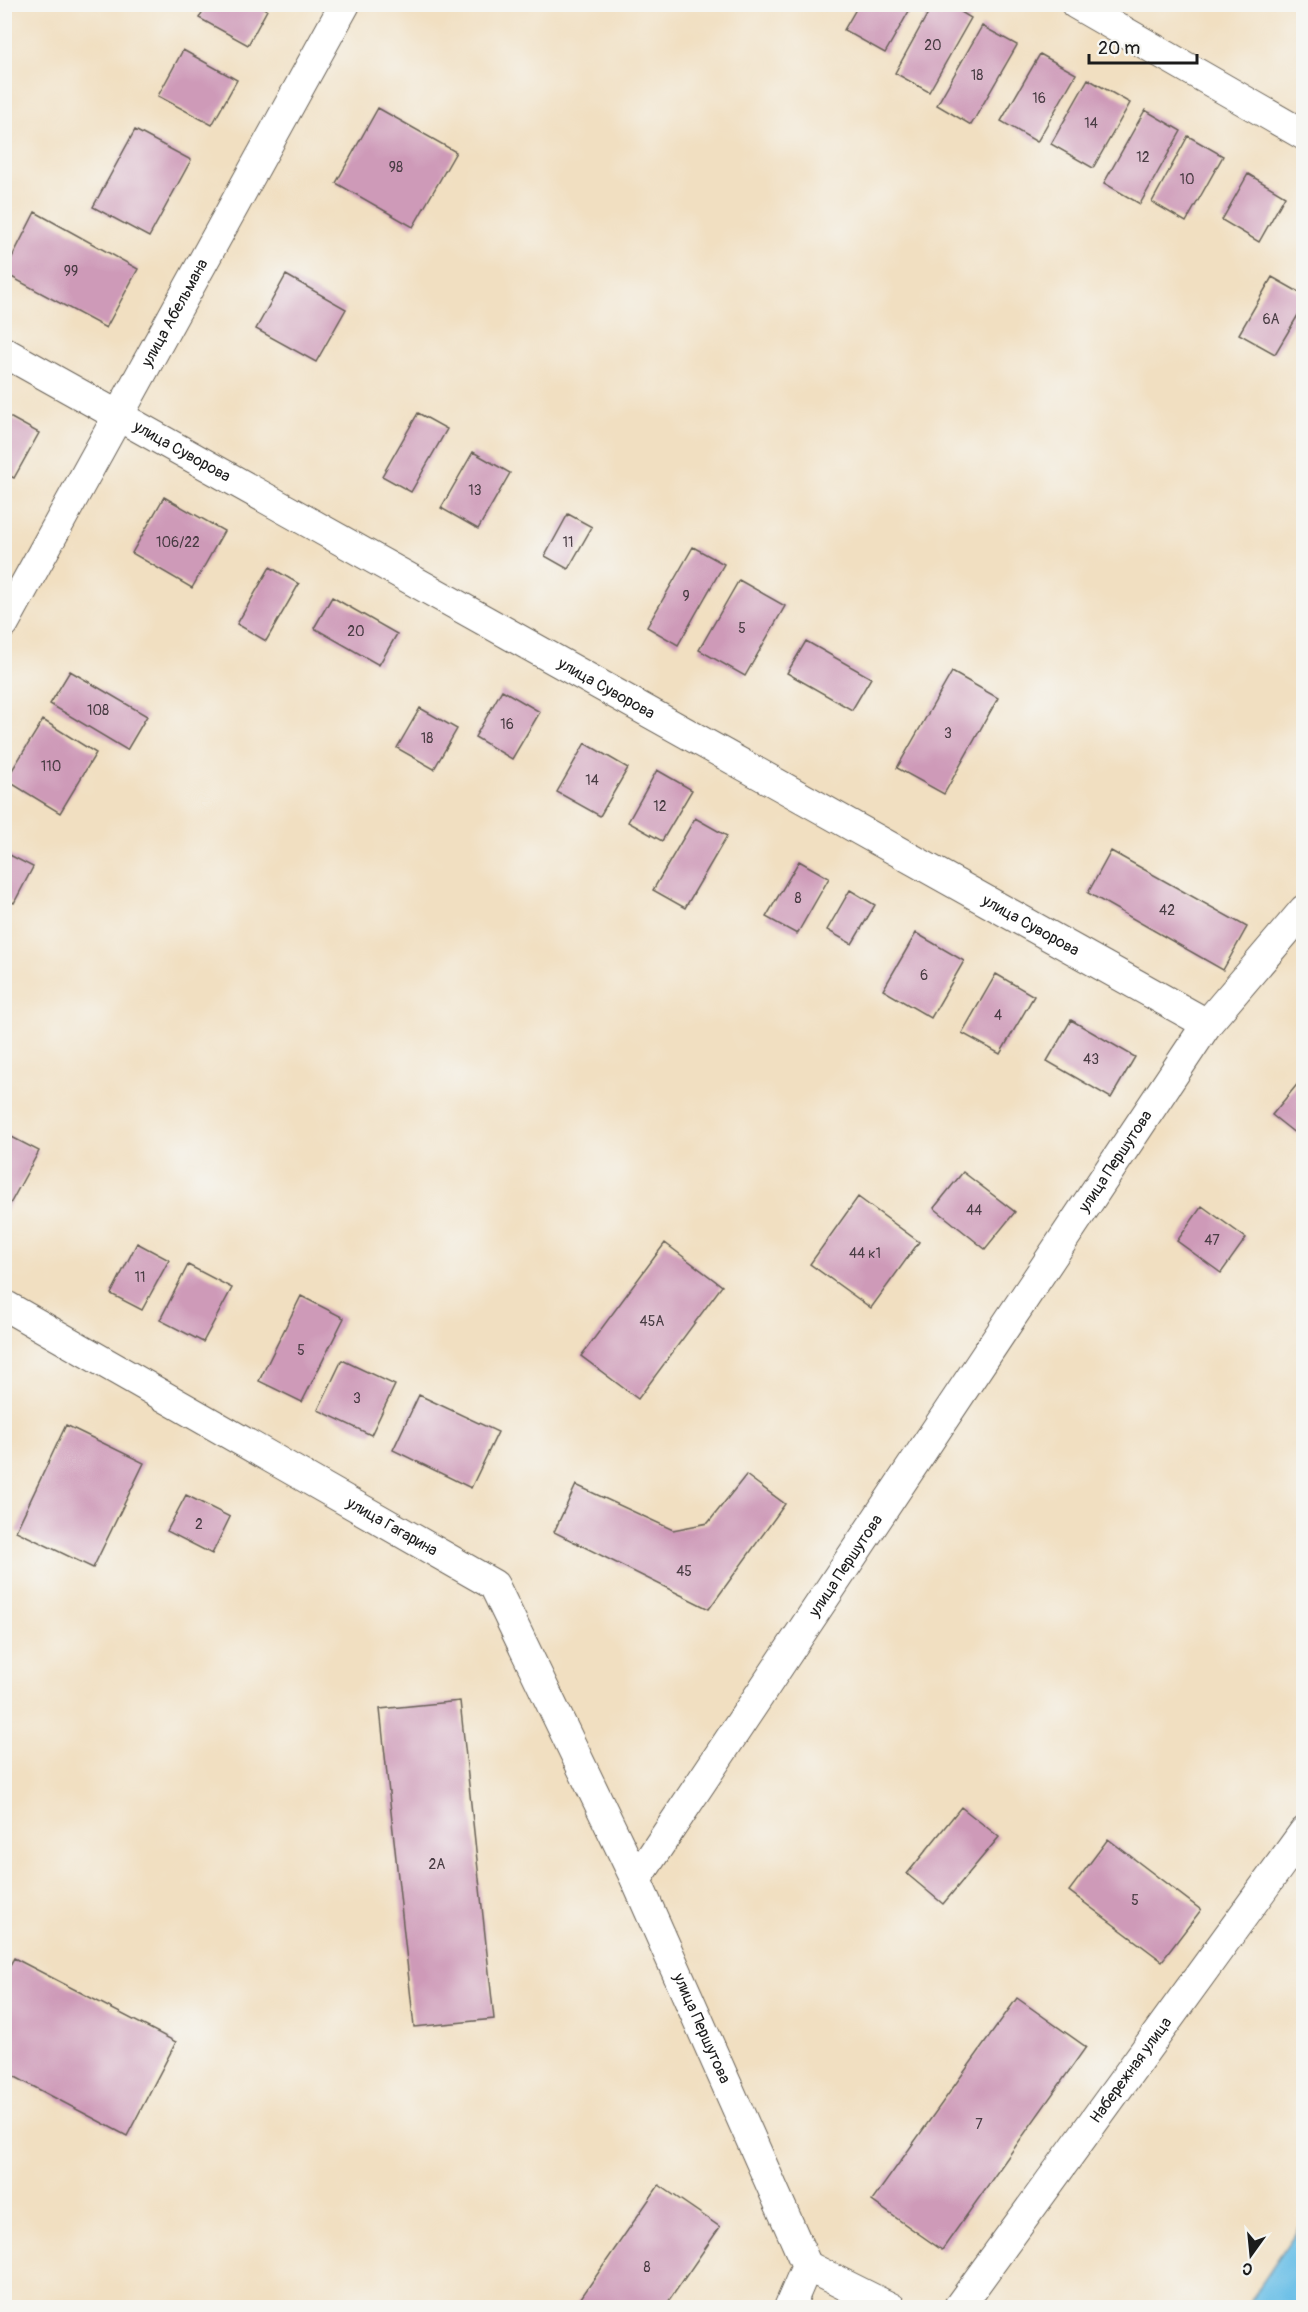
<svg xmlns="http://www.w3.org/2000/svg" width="1308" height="2312" viewBox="0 0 1308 2312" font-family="Pangolin,sans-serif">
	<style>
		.water { fill: #6abfe7; stroke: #436e82; stroke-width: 1.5 }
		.building { fill: #ce9ab8 }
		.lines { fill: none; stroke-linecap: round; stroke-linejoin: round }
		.minor-casing { stroke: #676056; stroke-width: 32 }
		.minor { stroke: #fff; stroke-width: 30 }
		.labels { text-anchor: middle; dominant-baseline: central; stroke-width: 4.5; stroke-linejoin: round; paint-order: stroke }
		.number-label { font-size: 14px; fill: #483c43 }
		.street-label { font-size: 16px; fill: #1c1c1c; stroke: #f6f6f2 }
	</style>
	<rect width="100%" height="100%" fill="#f6f6f2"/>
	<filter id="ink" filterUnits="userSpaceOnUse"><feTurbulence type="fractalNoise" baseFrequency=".0167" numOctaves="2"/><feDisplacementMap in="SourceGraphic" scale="12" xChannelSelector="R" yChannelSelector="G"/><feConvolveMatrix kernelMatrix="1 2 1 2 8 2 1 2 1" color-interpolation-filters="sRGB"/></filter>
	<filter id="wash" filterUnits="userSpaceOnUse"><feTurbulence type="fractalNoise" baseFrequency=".008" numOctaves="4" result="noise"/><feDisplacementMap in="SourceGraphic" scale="24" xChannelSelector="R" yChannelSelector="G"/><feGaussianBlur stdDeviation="1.35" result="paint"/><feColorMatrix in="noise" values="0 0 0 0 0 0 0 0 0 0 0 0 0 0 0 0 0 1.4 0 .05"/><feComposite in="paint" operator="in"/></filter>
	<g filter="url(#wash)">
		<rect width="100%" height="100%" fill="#f1dfc1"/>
		<!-- water -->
		<path class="water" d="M1303,2222V2307H1246Z"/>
		<g id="blocks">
			<!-- building -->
			<path class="building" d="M207,4H257L267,10L248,45L199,18Z
				M859,4H913L885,53L844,30Z
				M933,4H948L971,18L929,92L895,73Z
				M982,26L1017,45L971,125L937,105Z
				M183,50L237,80L212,125L158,96Z
				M1040,54L1076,74L1037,142L1001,121Z
				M1088,79L1130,103L1093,168L1051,144Z
				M378,108L456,152L413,227L336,183Z
				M1145,110L1181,131L1140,204L1104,183Z
				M135,130L191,160L149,237L93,207Z
				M1188,136L1223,156L1186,222L1152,202Z
				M1248,174L1285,196L1259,242L1222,220Z
				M35,212L138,269L106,328L4,273Z
				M286,275L346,309L316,362L256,329Z
				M1272,277L1304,295V305L1275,354L1239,334Z
				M418,413L447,429L411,492L382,476Z
				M4,414L39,433L14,478L4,473Z
				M473,452L510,473L478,529L441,508Z
				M164,497L224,531L192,588L132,553Z
				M568,514L592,527L568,569L545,556Z
				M693,547L724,564L678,645L647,627Z
				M270,567L299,584L266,641L237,624Z
				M739,580L785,606L745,676L699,650Z
				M332,597L397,634L379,665L314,628Z
				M806,641L871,678L852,710L787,673Z
				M70,671L147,716L127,750L50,704Z
				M952,672L998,698L944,794L897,768Z
				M502,690L540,712L512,759L475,737Z
				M420,708L457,729L434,769L397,748Z
				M43,720L96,753L60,813L6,780Z
				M585,743L628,768L600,816L557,792Z
				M657,770L692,790L662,841L628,822Z
				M695,818L727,836L685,908L653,890Z
				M1111,851L1247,927L1223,970L1088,893Z
				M4,852L33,867L14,903L4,898Z
				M799,861L829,878L797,934L766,917Z
				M850,890L875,905L852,944L827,930Z
				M916,933L964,961L931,1018L883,990Z
				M996,974L1034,996L1000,1054L962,1033Z
				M1071,1020L1135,1057L1111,1098L1047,1061Z
				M1304,1076V1125L1296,1134L1272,1115Z
				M4,1133L39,1151L4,1215Z
				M963,1172L1015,1212L985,1249L934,1208Z
				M858,1197L919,1242L871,1308L810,1264Z
				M1202,1206L1246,1238L1221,1273L1177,1241Z
				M137,1243L169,1260L142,1310L111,1294Z
				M665,1243L722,1286L638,1399L581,1356Z
				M188,1265L232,1288L203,1342L160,1320Z
				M301,1296L344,1318L302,1402L259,1381Z
				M342,1360L395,1385L371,1435L318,1410Z
				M419,1395L498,1432L471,1488L393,1450Z
				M66,1425L144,1463L93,1568L16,1531Z
				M746,1475L785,1504L709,1609L554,1532L576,1485L673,1530L708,1523Z
				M186,1495L230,1517L212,1554L167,1531Z
				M460,1701L494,2019L414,2027L380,1709Z
				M961,1807L999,1837L943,1904L907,1874Z
				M1108,1839L1201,1910L1162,1961L1069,1891Z
				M14,1958L176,2042L127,2136L4,2071V1976Z
				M1017,1998L1086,2047L942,2250L872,2201Z
				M659,2185L720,2227L664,2308H574Z"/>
		</g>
	</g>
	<g filter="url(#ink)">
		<use href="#blocks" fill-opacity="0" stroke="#676056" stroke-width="1.5"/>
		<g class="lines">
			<defs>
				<g id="minor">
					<path d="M1076,4L1304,135"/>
					<path id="s1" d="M4,352L1207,1024"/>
					<path id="s2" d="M4,623L345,4"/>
					<path id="s3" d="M4,1305L494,1585L636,1880L807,2266"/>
					<path id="s4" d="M636,1880L1207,1024L1304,910"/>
					<path d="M789,2308L807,2266L891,2308"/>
					<path id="s5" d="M958,2308L1304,1832"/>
				</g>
			</defs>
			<!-- minor casing -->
			<use href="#minor" class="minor-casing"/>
			<!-- minor -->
			<use href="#minor" class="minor"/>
		</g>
	</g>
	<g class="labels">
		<!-- number labels -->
		<g class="number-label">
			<text x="933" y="45">20</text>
			<text x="977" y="75">18</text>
			<text x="1039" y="98">16</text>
			<text x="1091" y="123">14</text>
			<text x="1143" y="157">12</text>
			<text x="396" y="167">98</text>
			<text x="1187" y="179">10</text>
			<text x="71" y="271">99</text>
			<text x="1271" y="319">6А</text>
			<text x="475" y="490">13</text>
			<text x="178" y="542">106/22</text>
			<text x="568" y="542">11</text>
			<text x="686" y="596">9</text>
			<text x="742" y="628">5</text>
			<text x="356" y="631">20</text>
			<text x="98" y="710">108</text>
			<text x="507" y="724">16</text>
			<text x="948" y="733">3</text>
			<text x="427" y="738">18</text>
			<text x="51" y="766">110</text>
			<text x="592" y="780">14</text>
			<text x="660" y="806">12</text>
			<text x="798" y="898">8</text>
			<text x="1167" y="910">42</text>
			<text x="924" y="975">6</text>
			<text x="998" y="1015">4</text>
			<text x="1091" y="1059">43</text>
			<text x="974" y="1210">44</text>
			<text x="1212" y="1240">47</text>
			<text x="865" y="1253">44 к1</text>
			<text x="140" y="1277">11</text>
			<text x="652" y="1321">45А</text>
			<text x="301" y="1350">5</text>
			<text x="357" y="1398">3</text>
			<text x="199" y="1524">2</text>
			<text x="684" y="1571">45</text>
			<text x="437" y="1864">2А</text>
			<text x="1135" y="1900">5</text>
			<text x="979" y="2124">7</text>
			<text x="647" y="2267">8</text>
		</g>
		<!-- street labels -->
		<g class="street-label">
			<text stroke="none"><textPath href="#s2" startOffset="354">улица Абельмана</textPath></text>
			<text stroke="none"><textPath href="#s1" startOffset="204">улица Суворова</textPath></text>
			<text stroke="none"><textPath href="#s1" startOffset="690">улица Суворова</textPath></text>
			<text stroke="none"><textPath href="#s1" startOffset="1176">улица Суворова</textPath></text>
			<text stroke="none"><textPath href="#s4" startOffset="864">улица Першутова</textPath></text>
			<text stroke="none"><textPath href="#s3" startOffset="447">улица Гагарина</textPath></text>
			<text stroke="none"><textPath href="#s4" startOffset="378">улица Першутова</textPath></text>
			<text stroke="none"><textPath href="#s3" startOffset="1054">улица Першутова</textPath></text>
			<text stroke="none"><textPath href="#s5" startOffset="294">Набережная улица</textPath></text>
		</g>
	</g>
	<!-- margin -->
	<rect width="1308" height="2312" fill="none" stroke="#f6f6f2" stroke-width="24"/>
	<!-- north arrow -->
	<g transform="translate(1251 2255) rotate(195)" stroke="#f6f6f2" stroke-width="4.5" paint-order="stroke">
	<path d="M0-4.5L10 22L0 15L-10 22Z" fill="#1c1c1c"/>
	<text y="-9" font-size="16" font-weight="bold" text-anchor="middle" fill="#1c1c1c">С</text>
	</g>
	<!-- scale -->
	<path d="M1089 54v9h108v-9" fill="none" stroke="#1c1c1c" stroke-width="3"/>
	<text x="1098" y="54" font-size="18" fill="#1c1c1c" stroke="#f6f6f2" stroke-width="4.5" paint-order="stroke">20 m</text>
</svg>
